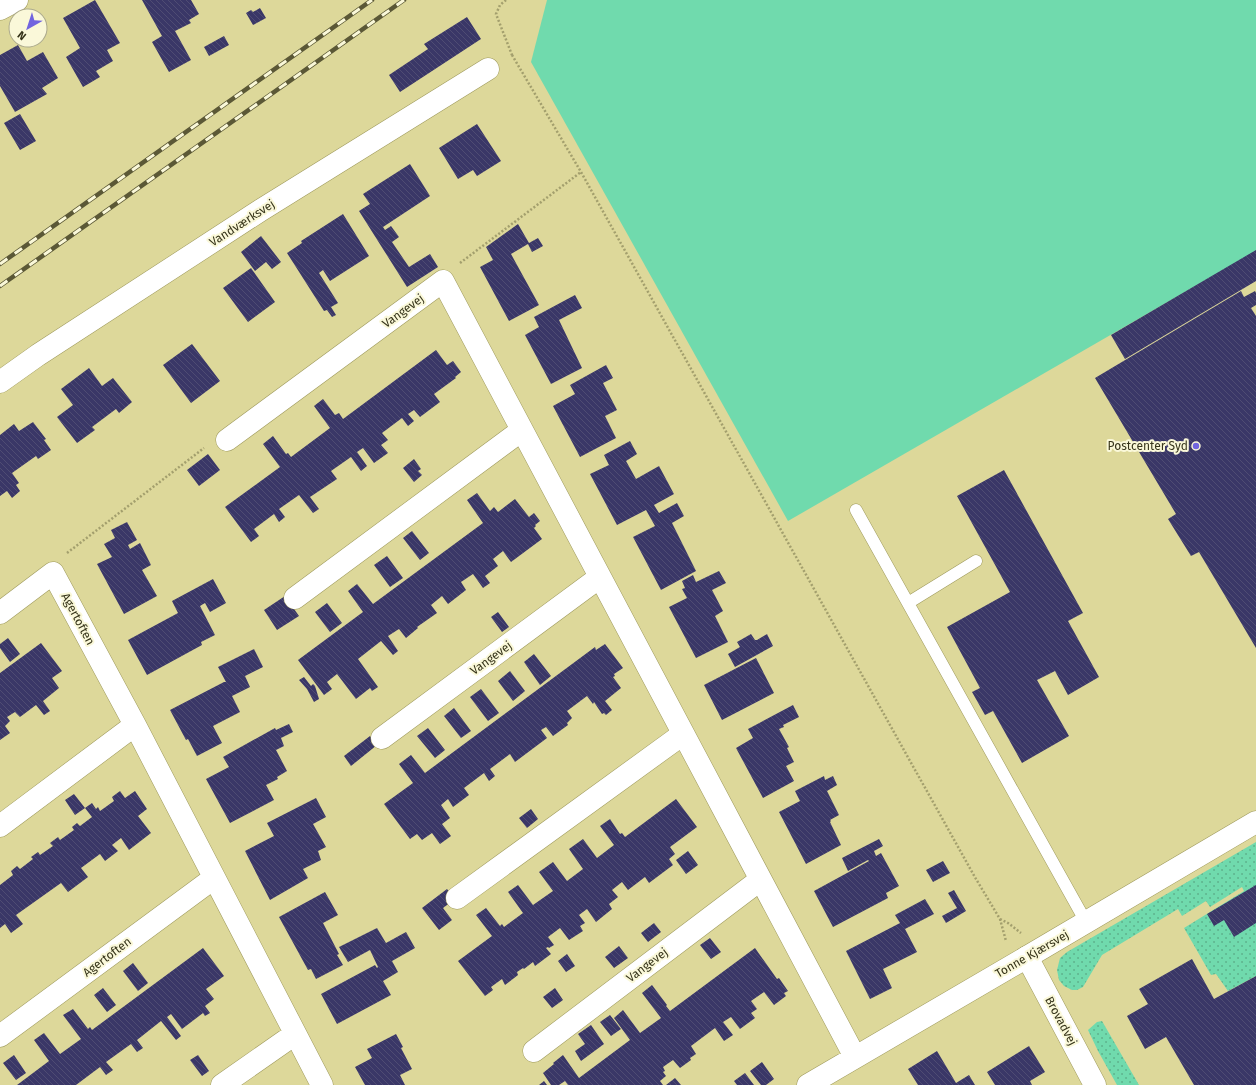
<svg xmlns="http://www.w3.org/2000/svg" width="1256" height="1085" viewBox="0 0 1256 1085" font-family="'Fira Sans',sans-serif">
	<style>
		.grass { fill: url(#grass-dots) }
		.park { fill: #70daad }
		.building { fill: url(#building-back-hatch) }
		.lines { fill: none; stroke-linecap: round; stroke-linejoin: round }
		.lane-casing { stroke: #9f9a5d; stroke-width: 13 }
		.street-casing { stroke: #9f9a5d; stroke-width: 23 }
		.secondary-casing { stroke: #9f9a5d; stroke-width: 23 }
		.path { stroke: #a39f6d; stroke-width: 2.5; stroke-dasharray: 2 2; stroke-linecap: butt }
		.lane { stroke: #fff; stroke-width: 12 }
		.street { stroke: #fff; stroke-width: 22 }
		.secondary { stroke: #fff; stroke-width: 22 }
		.rail-casing { stroke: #5b5836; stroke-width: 4.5 }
		.rail { stroke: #faf8d9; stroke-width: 3; stroke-dasharray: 9; stroke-linecap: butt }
		.poi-dot { fill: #7164df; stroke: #faf8d9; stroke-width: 1.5 }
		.labels { text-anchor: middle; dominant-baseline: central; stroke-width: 4; stroke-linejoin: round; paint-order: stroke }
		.street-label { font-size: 12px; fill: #36341a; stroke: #faf8d9 }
		.poi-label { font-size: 12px; fill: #36341a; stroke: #faf8d9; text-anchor: end }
	</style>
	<defs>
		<pattern id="grass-dots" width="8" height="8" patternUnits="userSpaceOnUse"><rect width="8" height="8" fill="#70daad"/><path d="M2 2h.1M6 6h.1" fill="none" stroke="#5db28c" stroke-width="1.8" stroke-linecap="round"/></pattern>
		<pattern id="building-back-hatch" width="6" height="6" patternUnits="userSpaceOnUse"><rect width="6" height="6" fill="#3a3767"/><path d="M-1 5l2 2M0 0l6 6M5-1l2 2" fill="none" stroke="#4f4c73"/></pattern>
	</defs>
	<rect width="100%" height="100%" fill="#ddd89a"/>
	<!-- grass -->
	<path class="grass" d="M1256,842V976L1228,991L1216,974L1211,975L1184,928L1244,891L1242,887L1210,907L1206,901L1182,916L1178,909L1102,955L1083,987L1077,990H1072L1064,986L1059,980L1057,970L1060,958L1067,952Z
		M1102,1021L1139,1085H1117L1098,1051L1088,1030L1097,1022Z"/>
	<!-- park -->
	<path class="park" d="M547,0H1256V251L788,521L531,62Z"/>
	<!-- building -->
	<path class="building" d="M95,0L120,43L107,50L113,61L96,71L100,77L83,87L66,57L80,48L63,18Z
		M142,0H191L199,14L189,20L191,23L175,31L191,60L169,72L152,42L162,36Z
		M260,8L266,18L253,25L246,13L251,10L253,12Z
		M467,17L481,39L400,92L389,75L428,49L424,44Z
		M224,36L229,45L209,56L204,47Z
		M18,45L27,61L43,52L58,78L42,88L47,94L15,112L0,86V55Z
		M20,114L36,141L20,150L4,123Z
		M477,124L501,161L477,176L473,170L458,179L439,148Z
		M410,164L430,196L383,227L385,230L391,226L399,237L392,242L409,267L430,254L438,267L407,287L359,211L370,204L363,194Z
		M343,214L369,256L330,281L323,270L319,273L338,303L331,307L336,315L332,317L327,310L324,311L287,253L302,243L301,241Z
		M518,224L529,243L538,238L543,246L532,252L528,244L511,254L539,305L509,321L480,267L493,260L486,247Z
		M261,236L281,262L272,269L266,262L255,271L241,252Z
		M1256,250V281L1125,359L1111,335Z
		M251,268L275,302L248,322L223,288Z
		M1241,291L1244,297L1255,291L1256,293V305L1251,308L1256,316V648L1199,552L1191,556L1168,519L1176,514L1095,378Z
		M575,295L582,308L559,320L582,368L551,384L525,335L539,327L534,317Z
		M192,344L220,381L191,403L163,365Z
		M436,350L447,365L453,361L461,372L455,377L456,378L434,394L440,402L420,417L414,410L408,414L414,421L408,426L402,418L382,433L388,440L381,445L388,453L374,463L363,448L357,452L367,466L361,471L351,457L331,471L337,479L310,497L319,509L313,513L299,495L279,509L285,517L279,522L274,514L254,529L259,536L251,542L225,507L280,467L263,444L273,436L286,454L288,453L291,457L330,428L314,406L323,399L335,415L339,413L343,419Z
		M606,365L613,378L603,383L617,410L605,416L616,438L580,457L553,406L575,394L570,385Z
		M89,368L102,386L113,378L132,402L119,413L116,409L92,427L95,430L77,443L57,417L73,405L61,389Z
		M33,422L46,439L44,440L51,450L38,459L36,456L12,473L19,483L16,485L20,491L12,498L7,491L0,496V435L14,424L19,431Z
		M630,441L637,454L626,461L636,479L659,466L674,494L654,505L659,513L677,503L684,516L672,523L696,571L661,590L633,537L655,526L646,510L617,525L590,474L609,465L604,455Z
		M208,454L220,470L199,486L187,470Z
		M414,459L421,469L418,471L422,475L414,482L403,468Z
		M1004,470L1083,613L1068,621L1099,677L1068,695L1055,671L1037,680L1069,736L1022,763L993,711L985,715L972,692L980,688L947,627L1010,592L957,496Z
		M477,493L490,511L494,507L498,512L515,499L529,517L534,513L540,521L535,525L536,526L534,528L542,539L511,562L503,551L493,559L498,566L485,576L490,583L483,588L473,574L461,582L466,590L448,604L442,596L431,605L437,613L417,627L418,628L406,638L399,629L388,636L398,651L393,655L381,641L358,659L378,687L372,691L370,688L356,699L337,674L327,682L332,689L324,695L298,660L363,612L348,591L357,584L373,604L483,523L467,500Z
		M127,522L137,540L128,545L130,549L140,543L151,565L142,570L157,596L124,614L97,564L112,557L104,544L115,538L111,530Z
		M412,531L429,553L420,560L403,538Z
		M387,556L403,578L390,587L374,565Z
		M719,571L726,583L712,590L723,611L715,616L728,642L696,658L669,607L687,598L682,589L685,588L682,581L693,575L696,582Z
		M213,579L226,603L210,612L205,603L200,606L215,635L201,642L202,645L147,675L128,640L178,613L172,601Z
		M285,596L299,616L277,630L264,610Z
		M327,603L342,623L330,632L315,612Z
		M498,612L509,627L502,632L491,617Z
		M751,634L755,640H757L767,634L773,646L735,667L728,654L740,647L737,642Z
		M8,638L20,654L10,662L0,648V644Z
		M41,643L62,671L52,678L59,688L43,701L50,711L44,715L36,705L20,717L15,712L7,717L10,721L5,726L10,733L0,740V673Z
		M605,644L623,668L614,674L615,676L613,677L621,688L605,701L612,710L606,715L604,713L602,714L594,702L593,704L587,696L567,711L572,718L567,723L568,725L553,736L546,727L541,730L547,738L515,762L510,754L490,769L495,776L489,781L484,773L464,788L469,795L453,807L448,799L441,805L450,818L442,824L451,836L440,844L432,833L422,840L417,834L410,839L384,804L413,783L399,764L411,755L425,773L595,647L596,650Z
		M254,649L263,667L245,676L250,687L232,696L240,712L213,726L222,743L197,756L188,739L186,740L170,710L224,682H226L218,667Z
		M534,654L551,676L540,685L524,662Z
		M756,658L774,693L722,720L704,685Z
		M510,671L525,691L513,701L498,681Z
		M304,677L311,686L313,684L315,686L319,699L314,702L307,689L299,680Z
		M481,689L499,713L488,721L470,697Z
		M793,705L799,717L783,725L784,727L779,729L789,747L787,748L794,762L786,766L794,781L763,798L736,748L753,738L748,729Z
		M454,708L471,731L461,738L444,716Z
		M289,724L293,732L281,738L284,746L276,750L287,771L277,777L278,779L266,785L274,800L230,823L206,779L229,767L223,757L275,728L276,730Z
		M428,728L445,750L435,758L417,736Z
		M370,736L377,745L351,766L344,756Z
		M824,776L825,780L833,776L837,785L827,791L839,815L830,820L831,821L830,822L841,845L806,864L779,812L800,801L795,791Z
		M120,791L125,798L135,791L147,809L138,816L151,833L129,850L121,838L112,845L118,851L105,861L100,854L81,868L88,877L68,892L61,883L16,915L23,924L11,933L5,924L0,928V885L13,875L11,871L17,866L20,869L33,859L31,857L38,852L40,855L53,846L50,843L58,837L60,840L74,830L72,827L77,823L80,826L92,817L85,808L92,803L96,809L98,807L100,811L114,801L112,797Z
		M74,794L85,808L75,815L65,800Z
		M316,798L326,817L313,824L326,847L318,851L321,860L303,869L308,878L270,900L245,851L274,836L267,823Z
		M676,799L697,827L670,847L675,854L669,859L673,865L649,883L645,877L628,890L622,882L612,890L618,897L609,904L612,909L596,922L587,909L579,915L585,923L580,926L583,931L569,940L560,928L548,937L554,945L549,948L548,947L546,948L551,954L535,966L533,962L524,969L523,968L517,972L518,975L505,985L502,979L491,987L493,990L485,996L458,961L492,936L476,915L486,908L500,926L502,924L504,927L523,913L508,892L518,885L533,905L553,891L539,872L553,862L567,881L583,869L569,849L583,839L597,858L614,845L600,826L610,819L620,834L622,833L625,837Z
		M531,809L538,819L527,828L519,818Z
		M879,839L883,846L874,851L876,856L881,853L899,886L886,893L888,898L833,927L814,891L869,861L868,860L848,871L842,858Z
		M688,851L698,865L686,874L676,860Z
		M943,861L950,873L933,882L926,870Z
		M1256,885V923L1234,937L1224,920L1214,926L1207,914Z
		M447,889L455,899L443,908L452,920L439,930L422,908Z
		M954,890L966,911L946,923L942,916L957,908L948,893Z
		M325,892L338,915L323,923L339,954L337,955L343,965L316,979L311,969L308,970L279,917Z
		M925,899L934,914L905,929L917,952L883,969L892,988L870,999L846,951L900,923L895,915Z
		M654,923L661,932L648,942L641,933Z
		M377,928L386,943L406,932L415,948L392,961L398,972L383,981L391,995L337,1024L321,994L375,965L377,968L378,967L370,950L348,962L339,947Z
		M710,938L721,952L711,959L700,945Z
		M619,946L628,958L614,968L605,957Z
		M203,948L224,976L206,989L214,999L205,1006L210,1013L205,1016L203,1013L182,1029L171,1014L167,1017L181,1036L176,1040L161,1021L137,1040L143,1048L137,1052L131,1044L106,1062L113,1070L106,1075L100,1067L76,1085H17L49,1061L34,1040L44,1033L60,1054L81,1039L63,1015L73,1009L88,1029L90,1027L92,1030Z
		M755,948L777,979L779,978L788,991L784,993L786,996L774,1005L764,992L751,1001L757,1009L751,1013L755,1018L740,1029L731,1017L723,1022L733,1035L724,1041L715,1028L691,1046L696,1054L690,1058L691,1060L680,1068L673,1060L663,1067L665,1071L663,1072L666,1076L660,1081L663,1085H568L565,1081L559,1085H551L543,1073L554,1064L553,1063L563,1055L579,1078L630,1040L614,1018L623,1010L640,1033L661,1018L642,993L652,985L667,1005L666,1006L670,1011Z
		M567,954L575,966L566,972L558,961Z
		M1192,959L1214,999L1256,976V1085H1194L1166,1037L1145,1049L1127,1016L1148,1004L1139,989Z
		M133,963L148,983L138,991L123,971Z
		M103,988L116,1005L107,1012L94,995Z
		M555,988L563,1000L552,1008L543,997Z
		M610,1015L621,1029L611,1036L600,1022Z
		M591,1025L604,1044L581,1061L575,1051L585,1044L578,1034Z
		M396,1034L403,1047L401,1048L412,1069L400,1075L405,1085H365L355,1067L372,1058L367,1049Z
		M1029,1046L1045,1072L1030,1081L1032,1085H995L987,1072Z
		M937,1051L956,1083L969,1075L975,1085H918L908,1069Z
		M14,1055L26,1073L16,1080L3,1063Z
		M198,1055L209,1071L202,1076L190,1060Z
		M762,1062L774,1079L766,1085H761L750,1071Z
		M745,1073L754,1085H737L734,1081Z
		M675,1078L681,1085H666Z
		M544,1081L547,1085H539Z"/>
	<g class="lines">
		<defs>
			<path id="lane" d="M856,510L1086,922
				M908,603L976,561"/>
			<path id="street" d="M0,9L17,0
				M0,382L38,355L261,210L488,69
				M227,440L443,281L855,1057
				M295,598L522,430
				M0,613L53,573L135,725L322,1085
				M382,738L600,577
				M0,826L135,725
				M457,898L683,734
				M0,1036L214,878
				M534,1051L760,880
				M222,1085L295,1034
				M808,1085L1027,957L1095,1085"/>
			<path id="secondary" d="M1027,957L1256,822"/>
		</defs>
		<!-- lane casing -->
		<use href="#lane" class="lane-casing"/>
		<!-- street casing -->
		<use href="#street" class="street-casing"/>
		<!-- secondary casing -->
		<use href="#secondary" class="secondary-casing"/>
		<!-- path -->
		<path class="path" d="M506,0L500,5L496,14L512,55
			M512,55L581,172L976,879L1000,919L1006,941
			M460,263L581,172
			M67,553L204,448
			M1000,919L1008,923L1021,933"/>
		<!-- lane -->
		<use href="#lane" class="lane"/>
		<!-- street -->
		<use href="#street" class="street"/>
		<!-- secondary -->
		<use href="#secondary" class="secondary"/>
		<defs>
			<path id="rail" d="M0,264L372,0
				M0,286L404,0"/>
		</defs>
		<!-- rail casing -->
		<use href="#rail" class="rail-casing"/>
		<!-- rail -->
		<use href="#rail" class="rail"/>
	</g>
	<!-- markers -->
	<circle class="poi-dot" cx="1196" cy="446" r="4"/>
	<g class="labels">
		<!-- street labels -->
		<g class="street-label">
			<text transform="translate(242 223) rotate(-33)">Vandværksvej</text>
			<text transform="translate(403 311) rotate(-36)">Vangevej</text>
			<text transform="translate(78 619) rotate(62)">Agertoften</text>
			<text transform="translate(491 658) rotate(-36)">Vangevej</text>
			<text transform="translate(1032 954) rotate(-30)">Tonne Kjærsvej</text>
			<text transform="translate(107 957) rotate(-37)">Agertoften</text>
			<text transform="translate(647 965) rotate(-37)">Vangevej</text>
			<text transform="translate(1061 1021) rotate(62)">Brovadvej</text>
		</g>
		<!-- poi labels -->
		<g class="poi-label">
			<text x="1188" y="446">Postcenter Syd</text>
		</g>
	</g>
	<!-- north arrow -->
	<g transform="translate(28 28) rotate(219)"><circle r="19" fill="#faf8d9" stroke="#acaa8d"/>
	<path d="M0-3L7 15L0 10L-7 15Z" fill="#7164df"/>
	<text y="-6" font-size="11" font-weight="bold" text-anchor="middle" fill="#36341a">N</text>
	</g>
</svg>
